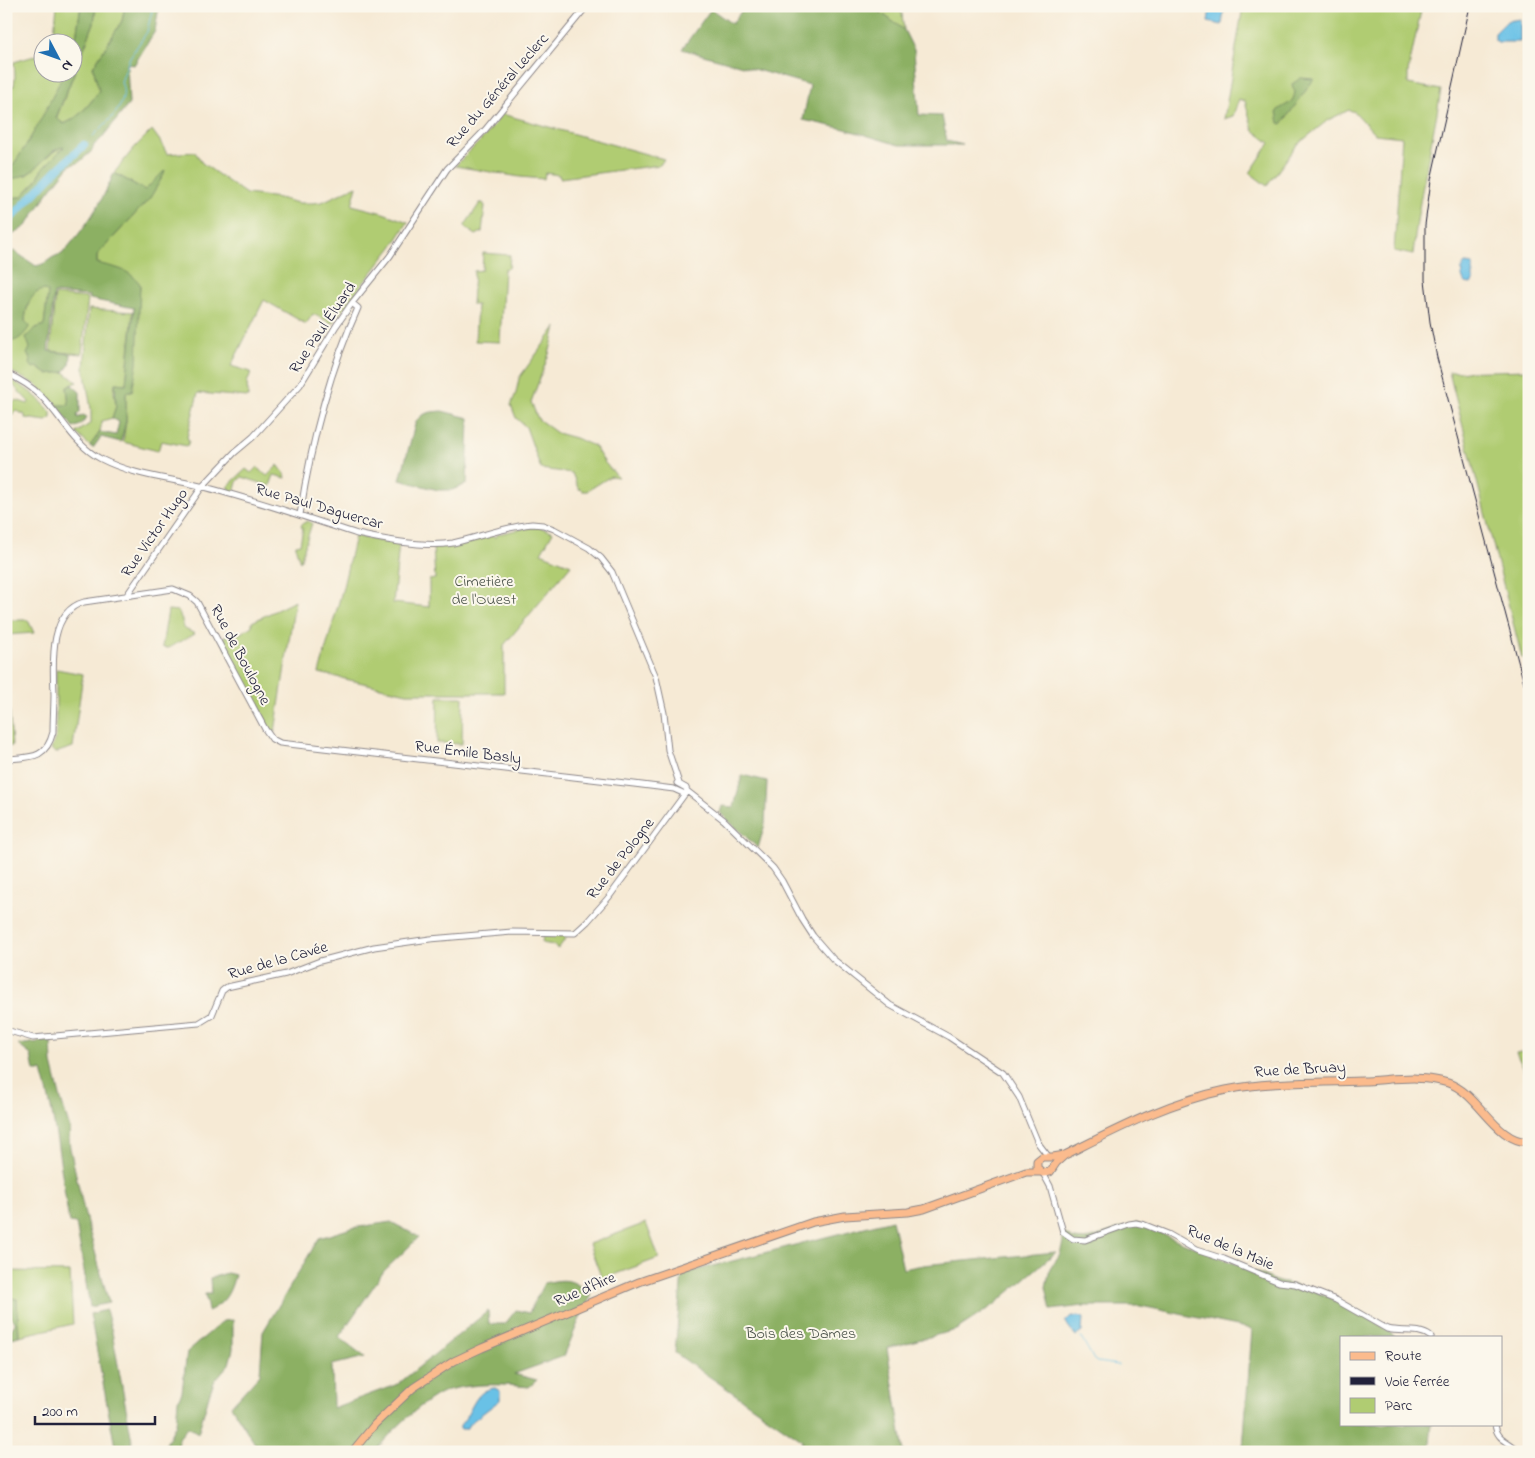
<svg xmlns="http://www.w3.org/2000/svg" width="1535" height="1458" viewBox="0 0 1535 1458" font-family="'Indie Flower',sans-serif">
	<style>
		.green { fill: #b0cc72; stroke: #697756 }
		.forest { fill: #8cb064; stroke: #576950 }
		.water { fill: #69c1e6; stroke: #467290 }
		.lines { fill: none; stroke-linecap: round; stroke-linejoin: round }
		.stream { stroke: #69c1e6; stroke-width: 1 }
		.river { stroke: #69c1e6; stroke-width: 8 }
		.minor-casing { stroke: #8c8688; stroke-width: 7 }
		.major-casing { stroke: #8c8688; stroke-width: 9 }
		.minor { stroke: #fff; stroke-width: 5 }
		.major { stroke: #fbbb8d; stroke-width: 7 }
		.rail { stroke: #22223b; stroke-width: 1 }
		.labels { text-anchor: middle; dominant-baseline: central; stroke-width: 4; stroke-linejoin: round; paint-order: stroke }
		.street-label { font-size: 16px; fill: #22223b; stroke: #fbf7ec }
		.park-label { font-size: 16px; fill: #4d554c; stroke: #fbf7ec }
	</style>
	<rect width="100%" height="100%" fill="#fbf7ec"/>
	<filter id="ink" filterUnits="userSpaceOnUse"><feTurbulence type="fractalNoise" baseFrequency=".02" numOctaves="2"/><feDisplacementMap in="SourceGraphic" scale="10" xChannelSelector="R" yChannelSelector="G"/><feConvolveMatrix kernelMatrix="1 2 1 2 8 2 1 2 1" color-interpolation-filters="sRGB"/></filter>
	<filter id="wash" filterUnits="userSpaceOnUse"><feTurbulence type="fractalNoise" baseFrequency=".0096" numOctaves="4" result="noise"/><feDisplacementMap in="SourceGraphic" scale="20" xChannelSelector="R" yChannelSelector="G"/><feGaussianBlur stdDeviation="1.12" result="paint"/><feColorMatrix in="noise" values="0 0 0 0 0 0 0 0 0 0 0 0 0 0 0 0 0 1.4 0 .05"/><feComposite in="paint" operator="in"/></filter>
	<g filter="url(#wash)">
		<rect width="100%" height="100%" fill="#f6ead5"/>
		<!-- green -->
		<path class="green" d="M57,6H81L73,56L72,42H54L53,41Z
			M96,6H125L122,21L93,67L99,91C89,105 80,117 64,124L56,119L94,23Z
			M872,6H901L904,30Z
			M1237,6H1422L1408,72V84L1441,90C1432,145 1418,199 1413,255L1394,251L1402,137L1375,134L1355,112L1349,110L1328,120L1297,145L1267,186L1250,173L1270,143L1253,130L1245,101L1239,99L1233,116L1224,119L1242,12Z
			M41,54L42,55V72L64,73C49,106 33,138 11,168L25,176C39,167 49,151 65,146L42,169L37,180L21,197L6,198V85L14,86L15,76L14,62Z
			M502,114L664,159L660,165L560,178L559,175L545,173L544,179L520,177L455,166L486,135Z
			M152,130L160,141L167,154L195,152L202,163L246,194L279,198L298,203H312L322,202L357,186L352,205L383,213L408,222L392,247L332,323L313,314L306,324L264,300L231,366L251,372L247,383L248,397L198,393L187,437L189,441L187,446L161,441L158,451L123,442L126,421V392H132L140,284L97,263V255L150,198L145,190L114,173L134,148Z
			M480,203H483L485,206L482,232L476,235L466,228L465,225Z
			M483,253L510,255L509,268L504,269L500,342L475,341L477,305H472L474,271L482,270Z
			M44,289L48,292L44,325L36,328L29,342L37,367L47,374L64,372L77,382L67,387L69,406L56,405L35,384L6,369V341L10,342L30,326L25,321C26,308 30,292 44,289Z
			M55,295L88,298L82,354L50,351Z
			M89,309L133,312L126,384L115,383L114,392L116,406L112,418L102,421L100,432L90,446L76,433L91,423V409L84,368Z
			M556,327L549,354L531,402L538,419L557,433L575,438L594,446L605,463L618,477L611,476L587,491H583L578,488L572,473L541,469L526,427L516,418L511,405L516,393L519,378Z
			M1529,370V658H1522L1449,372Z
			M6,378C25,386 38,397 51,412V418L46,421L25,418V415L17,411L14,412L13,415H9L13,403L16,400L28,404L29,402L12,384L6,382Z
			M278,465L285,474L286,478L274,475L270,486L242,477L237,482L234,493L229,491L230,488L227,487L246,469L251,473L257,467L267,476Z
			M307,521L312,523L300,562L296,549V545L300,544L303,528L301,527L302,524Z
			M539,527L553,532L541,553L571,565L504,645V693H407L319,673L342,591L355,536L379,541L399,544L393,603L429,607V580L435,579L433,547L459,545L491,536L496,537L498,534L525,528Z
			M295,601L275,732L270,729L221,639L231,633L239,634L252,626V622Z
			M168,610L178,611L182,620L183,628L195,634L168,648L162,647Z
			M6,620H28L34,633L6,635Z
			M6,660L12,746L6,747Z
			M56,669L83,674L73,747L55,753L51,749L56,736Z
			M438,697H463L462,744L437,743Z
			M543,934L566,936V938L558,949L553,945L542,943Z
			M1529,1051V1091H1527V1075L1516,1053Z
			M646,1223L659,1258L602,1279L589,1244Z
			M6,1271L70,1272L73,1324L19,1336L17,1299L6,1297Z"/>
		<!-- forest -->
		<path class="forest" d="M81,6H96L94,23L56,118L64,124C80,117 89,105 99,91L93,67L122,21L125,6H159L155,31L134,65L127,64L129,104L101,139L94,145L92,151L78,163L70,165L48,193L26,226L6,239V198L21,197L37,180L42,169L64,147C51,148 43,163 32,171C26,175 20,177 13,179L11,168C33,137 48,106 64,73L72,72L73,56Z
			M745,6H872L904,30L914,50L919,115L942,116L947,141L963,145H899L845,129L803,120L810,85L682,49L711,9L732,24Z
			M1301,78L1314,79L1282,124L1279,123L1277,111C1286,103 1294,105 1295,91L1293,89L1292,84Z
			M165,170L163,176L150,198L97,255V263C115,268 128,268 140,284L137,364L132,392H126V421L121,442L101,437L93,448L90,446L100,432L116,435L119,422L112,418L116,406L115,383L126,384L134,308L90,299L89,296L54,293L48,351L71,354L70,364L64,372L47,374L37,367L33,368L30,364L31,360L27,354L30,348L26,337L36,328L44,325L48,292L44,290C30,292 26,308 25,321L30,326C24,335 18,343 6,341V254L14,251L36,266C50,263 48,257 62,254C85,228 101,205 114,173L145,190Z
			M72,385L80,392V412L77,415L78,418L83,415L87,417C83,423 80,427 73,427L56,405H69L67,387Z
			M442,411L469,418L467,484L452,490H438L400,480L416,421C424,412 430,412 442,411Z
			M742,775L767,781L765,824L758,848L720,813L722,806L734,807Z
			M45,1041H51L52,1063L61,1100L70,1129L69,1138L70,1148L85,1215L109,1303L90,1307L76,1223L69,1222C61,1171 56,1120 42,1071H34L31,1055L18,1045Z
			M892,1220L903,1269L923,1265L1056,1252L994,1305L956,1330L887,1348L904,1452H797L803,1441L675,1353L682,1274Z
			M391,1222L419,1237L384,1271L339,1337L365,1357L332,1365L333,1408L398,1384L488,1311L489,1324H505L516,1310L529,1313L544,1283C569,1278 571,1279 592,1295L583,1311L564,1356L514,1374L537,1380L529,1387C502,1384 475,1383 448,1390C426,1397 389,1433 375,1452H269L257,1447L231,1406L260,1374L263,1332L319,1238L352,1228Z
			M1136,1223L1279,1282C1313,1286 1369,1313 1395,1337H1341V1424H1432L1429,1452H1217L1243,1448L1252,1329L1141,1306H1083L1051,1310L1046,1287L1050,1269L1060,1254L1063,1242V1232L1073,1239L1085,1240Z
			M227,1273L235,1275C230,1292 226,1303 208,1311L205,1294H211L210,1278Z
			M6,1297L17,1299L19,1336L8,1339L9,1332L15,1324V1321L6,1314Z
			M106,1310L112,1332L134,1452H116L90,1314Z
			M233,1320V1349L229,1364L215,1380L210,1392L198,1433L188,1427L179,1438L178,1452H162L176,1424L178,1400L182,1392L187,1352L223,1321Z"/>
		<!-- water -->
		<path class="water" d="M1210,8L1224,10L1222,25L1208,22Z
			M1520,19V42H1498L1495,40V33L1507,21Z
			M1465,263L1473,264V281L1471,284L1465,283C1461,278 1460,267 1465,263Z
			M1071,1316L1083,1317L1082,1332L1076,1336L1065,1322Z
			M495,1388L500,1391V1400L470,1423L466,1429H460V1425C473,1412 473,1390 495,1388Z"/>
		<g class="lines">
			<!-- stream -->
			<path class="stream" d="M93,136C107,121 131,105 121,82L130,57L147,32L153,6
				M1081,1337L1094,1360L1097,1362L1118,1365"/>
			<!-- river -->
			<path class="river" d="M6,226L11,218L56,171L84,145"/>
		</g>
	</g>
	<g filter="url(#ink)">
		<g class="lines">
			<defs>
				<path id="minor" d="M6,373C19,379 31,386 41,396C62,417 74,445 101,459C132,475 167,478 200,486C253,499 305,517 357,534C384,540 425,548 453,543C479,537 505,527 532,524L543,525L554,529L589,548L601,558L612,572L656,677L664,713L668,750L679,783
					M300,515C311,444 328,374 358,308L352,303
					M127,595L202,487L234,453L253,437L300,385L336,326L352,303L390,256L447,169L485,130L587,6
					M6,759C30,757 46,760 53,732C53,719 54,706 54,694C53,665 48,612 84,602L173,589L190,596L197,602L265,729L272,739L280,743L634,784L674,789L685,794
					M687,791L724,820L773,868L782,881L802,919L813,936L833,959L890,1005L949,1037L1003,1073L1019,1097L1038,1143L1048,1156
					M6,1030L33,1038L199,1023L212,1015L222,991L227,987L286,974L320,961L374,947L430,939L512,932L575,933L587,922L609,897L687,791L686,788L677,783
					M1043,1173L1050,1186L1063,1232L1073,1239L1085,1240L1129,1224L1136,1223L1145,1225L1168,1234L1196,1250L1224,1259L1279,1282L1295,1284L1336,1300L1387,1329C1402,1333 1418,1327 1431,1337
					M1495,1424C1497,1442 1510,1440 1519,1452"/>
				<path id="major" d="M1065,1155L1053,1157H1042L1037,1161V1168L1043,1173L1050,1172L1056,1163L1065,1155C1117,1129 1168,1102 1226,1090C1270,1081 1317,1083 1362,1081C1390,1080 1421,1074 1448,1083C1479,1093 1495,1142 1529,1142
					M352,1452L375,1424L413,1388L454,1361L482,1348L639,1282L813,1222L845,1216L908,1212L924,1209L1026,1172H1040"/>
			</defs>
			<!-- minor casing -->
			<use href="#minor" class="minor-casing"/>
			<!-- major casing -->
			<use href="#major" class="major-casing"/>
			<!-- minor -->
			<use href="#minor" class="minor"/>
			<!-- major -->
			<use href="#major" class="major"/>
			<!-- rail -->
			<path class="rail" d="M1470,6L1431,180L1425,225V280L1430,322L1437,358L1529,702"/>
		</g>
	</g>
	<g class="labels">
		<!-- street labels -->
		<g class="street-label">
			<text transform="translate(498 91) rotate(-49)">Rue du Général Leclerc</text>
			<text transform="translate(323 328) rotate(-56)">Rue Paul Éluard</text>
			<text transform="translate(319 507) rotate(16)">Rue Paul Daguercar</text>
			<text transform="translate(155 533) rotate(-55)">Rue Victor Hugo</text>
			<text transform="translate(240 655) rotate(62)">Rue de Boulogne</text>
			<text transform="translate(468 753) rotate(7)">Rue Émile Basly</text>
			<text transform="translate(621 859) rotate(-52)">Rue de Pologne</text>
			<text transform="translate(278 961) rotate(-16)">Rue de la Cavée</text>
			<text transform="translate(1300 1070) rotate(-3)">Rue de Bruay</text>
			<text transform="translate(1230 1248) rotate(23)">Rue de la Maie</text>
			<text transform="translate(585 1290) rotate(-23)">Rue d'Aire</text>
		</g>
		<!-- park labels -->
		<g class="park-label">
			<text x="484" y="582">Cimetière<tspan x="484" dy="18">de l'Ouest</tspan></text>
			<text x="801" y="1334">Bois des Dames</text>
		</g>
	</g>
	<!-- margin -->
	<rect width="1535" height="1458" fill="none" stroke="#fbf7ec" stroke-width="25"/>
	<!-- legend -->
	<rect x="1340" y="1336" width="162" height="90" fill="#fbf7ec" stroke="#a4a2a5"/>
	<rect x="1350" y="1352" width="25" height="8" fill="#fbbb8d" stroke="#a4a2a5"/>
	<text x="1385" y="1360" font-size="15" fill="#22223b">Route</text>
	<rect x="1350" y="1377" width="25" height="8" fill="#22223b" stroke="#a4a2a5"/>
	<text x="1385" y="1386" font-size="15" fill="#22223b">Voie ferrée</text>
	<rect x="1350" y="1398" width="25" height="15" fill="#b0cc72" stroke="#a4a2a5"/>
	<text x="1385" y="1410" font-size="15" fill="#22223b">Parc</text>
	<!-- north arrow -->
	<g transform="translate(58 58) rotate(131)"><circle r="24" fill="#fbf7ec" stroke="#a4a2a5"/>
	<path d="M0-4L9 19L0 12L-9 19Z" fill="#1f6fb2"/>
	<text y="-8" font-size="14" font-weight="bold" text-anchor="middle" fill="#22223b">N</text>
	</g>
	<!-- scale -->
	<path d="M35 1416v8h120v-8" fill="none" stroke="#22223b" stroke-width="2.5"/>
	<text x="42" y="1416" font-size="15" fill="#22223b" stroke="#fbf7ec" stroke-width="4" paint-order="stroke">200 m</text>
</svg>
